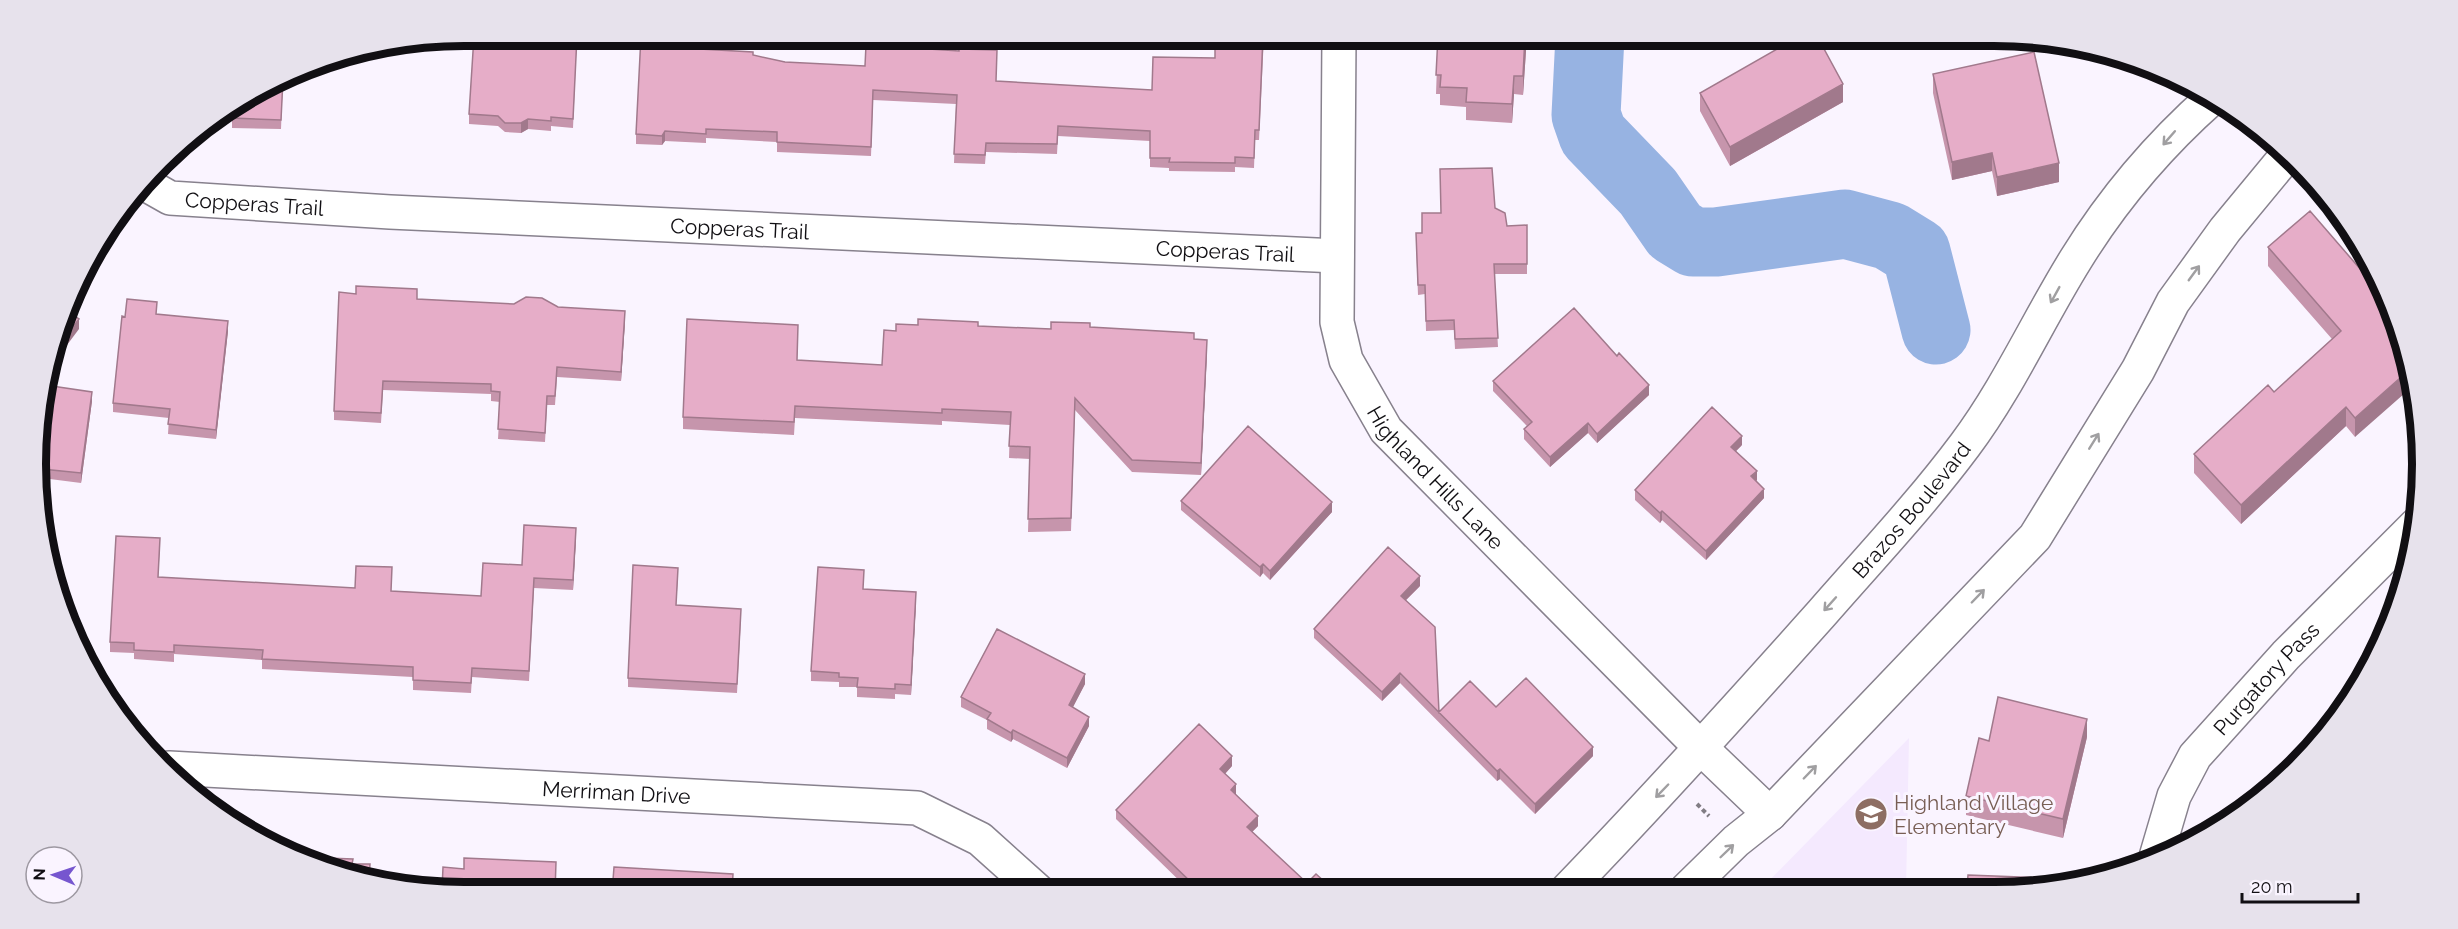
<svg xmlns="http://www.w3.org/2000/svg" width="2458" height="929" viewBox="0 0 2458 929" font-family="Raleway,sans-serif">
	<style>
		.built { fill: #f4e9fe }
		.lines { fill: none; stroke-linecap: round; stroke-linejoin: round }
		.river { stroke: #97b3e2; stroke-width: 69 }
		.minor-casing { stroke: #87818d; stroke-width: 36 }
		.secondary-casing { stroke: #87818d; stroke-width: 36 }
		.path { stroke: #817d84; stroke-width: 4; stroke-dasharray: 4.5 3; stroke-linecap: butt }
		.minor { stroke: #fff; stroke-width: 33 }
		.secondary { stroke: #fff; stroke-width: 33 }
		.wall { fill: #c695ac }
		.shaded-wall { fill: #a1798c }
		.building { fill: #e6adc8; stroke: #a1798c; stroke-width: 1.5 }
		.oneway { stroke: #a09fa1 }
		.labels { text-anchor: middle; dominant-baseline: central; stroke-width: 6; stroke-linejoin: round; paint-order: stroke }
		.street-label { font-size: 21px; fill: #110f13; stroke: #faf4ff }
		.education-label { font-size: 21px; fill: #785e54; stroke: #faf4ff; text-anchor: start }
		.rim { fill: none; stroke: #110f13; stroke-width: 8 }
	</style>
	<rect width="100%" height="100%" fill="#faf4ff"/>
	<!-- built -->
	<path class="built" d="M1909,738L1906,890H1760Z"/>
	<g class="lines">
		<!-- river -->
		<path class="river" d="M1590,36L1586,115L1593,135L1648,192L1675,231L1693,242H1716L1845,224L1890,236L1916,252L1936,330"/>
		<defs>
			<g id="minor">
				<path id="s1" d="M1339,36L1337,322L1346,360L1386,430L1702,749L1770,814"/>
				<path id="s2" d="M147,185L170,198L390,212L1337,256"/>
				<path id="s3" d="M169,768L917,808L980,839L1039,892"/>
				<path id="s4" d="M2156,857L2174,796L2195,756L2286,655L2416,525"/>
			</g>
			<g id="secondary">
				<path id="s5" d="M1567,890C1654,800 1738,707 1822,613C1870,558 1921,504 1965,445C2009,386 2038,320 2076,259C2113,199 2159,145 2212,98"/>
				<path d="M1686,890L1736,841L1770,814L2035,537L2138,370L2173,302L2225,230L2287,155"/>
			</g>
		</defs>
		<!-- minor casing -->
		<use href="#minor" class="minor-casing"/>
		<!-- secondary casing -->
		<use href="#secondary" class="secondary-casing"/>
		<!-- path -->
		<path class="path" d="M1697,804L1709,816"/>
		<!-- minor -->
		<use href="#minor" class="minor"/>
		<!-- secondary -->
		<use href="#secondary" class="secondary"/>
	</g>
	<!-- wall -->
	<path class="wall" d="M577,36L573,128L551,126V131L528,129L521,133L505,132L498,126L469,124V114Z
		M1264,36L1259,140H1255L1254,168L1235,167V172L1169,171V168L1150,167V141L1058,136L1057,154L986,152L985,164L954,163L956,104L873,100L871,156L777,152V142L706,138V143L665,141L662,145L636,144V134L683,48L753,55L785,62L996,81L1152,90L1215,58Z
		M1431,36H1527L1523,95L1514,94L1512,123L1466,120V107L1440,105V94H1436L1438,36Z
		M1933,74L2059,182L1997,196L1992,171L1952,180L1933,93Z
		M283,78L281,129L232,128V106Z
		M1700,93L1843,102L1730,166L1700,111Z
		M1495,208L1507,226L1527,225V274H1494L1498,347L1455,349L1454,330L1426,331L1425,294L1418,295L1416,242L1422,233L1441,213Z
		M2268,247L2387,300L2355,437L2346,426L2241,524L2194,473V454L2274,392L2332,339L2268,266Z
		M417,299L558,307L625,321L621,381L557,377L555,405H547L545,442L498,439L500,402L491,401V394L383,390L381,423L334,420V411Z
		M156,314L228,331L216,439L168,434L169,418L113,412V403L125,317Z
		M918,325L1051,329L1090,327L1194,340L1207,352L1201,475L1132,472L1075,410L1071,531L1028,532L1030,459L1009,458L1010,425L942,421V425L795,418L794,435L683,429V417L798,337L797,360L882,365L896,331Z
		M1493,381L1649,395L1597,443L1588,433L1550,467L1524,439V429L1527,426L1493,391Z
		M92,401L81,483L42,478L40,408Z
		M1742,445L1736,451L1757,480L1756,481L1764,498L1706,560L1662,520L1660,523L1635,500V490Z
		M1181,501L1332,512L1270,580L1263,573L1260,577L1181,510Z
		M576,538L573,590L534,588L529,681L472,677L471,693L413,690V677L262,669V660L174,654V662L134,659V653L110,652V642L160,548L158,577L481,596L522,565Z
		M678,578L676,605L741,618L737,693L628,687V678Z
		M1420,586L1406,600L1439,712L1496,707L1593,756L1535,814L1500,779L1497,781L1400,683L1382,701L1314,638V629Z
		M864,590L916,602L911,695L895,694V699L857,697V687H839V682L811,681V671Z
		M1085,684L1072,708L1089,726L1067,768L1013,739L1011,742L987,729V720L961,707V697Z
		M2087,737L2063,838L1966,815V796Z
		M1232,766L1225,774L1236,794H1235L1258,826L1252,832L1307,883L1335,891H1198L1196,890L1195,891H1190L1116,819V810Z"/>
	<!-- shaded-wall -->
	<path class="shaded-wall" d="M1525,36H1527L1523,95V76Z
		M1514,76V94L1512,123V104Z
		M1843,84V102L1730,166V147Z
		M528,119V129L521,133V123Z
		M665,131V141L662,145V136Z
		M1992,153V171L1952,180V162Z
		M2059,163V182L1997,196V177Z
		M625,311V321L621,381V372Z
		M79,319V329L49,369L52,355Z
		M228,321V331L216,439V430Z
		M1207,340V352L1201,475V463Z
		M2409,370L2413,386L2355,437V418Z
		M1649,385V395L1597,443V434Z
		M92,392V401L81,483V473Z
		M2346,407V426L2241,524V505Z
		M1588,423V433L1550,467V457Z
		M1742,436V445L1731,456V447Z
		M1757,471V480L1751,486V476Z
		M1764,489V498L1706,560V551Z
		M1332,502V512L1270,580V571Z
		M1662,511V520L1660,523V513Z
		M576,528V538L573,590V580Z
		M1263,564V573L1260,577V567Z
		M1420,576V586L1401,605V596Z
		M916,592V602L911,695V685Z
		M1400,673V683L1382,701V692Z
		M1085,674V684L1069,715V705Z
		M1089,717V726L1067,768V758Z
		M2087,719V737L2063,838V819Z
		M1013,730V739L1011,742V733Z
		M1593,747V756L1535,814V804Z
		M1232,756V766L1220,779V769Z
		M1500,769V779L1497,781V771Z
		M1236,784V794L1231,799V790Z
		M1258,816V826L1247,837V827Z
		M1196,880V890L1195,891H1193V884Z"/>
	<!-- building -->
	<path class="building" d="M474,36H577L573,119L551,117V121L528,119L521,123H505L498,116L469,114Z
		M641,36H683L682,48L753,52V55L785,62L865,66L866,45L959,51V49L997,50L996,81L1152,90L1153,57L1215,58V36H1263L1259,130H1255L1254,158L1235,157V163L1169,162L1170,158H1150V131L1058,126L1057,144L986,143L985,155L954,154L957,95L873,90L871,147L777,142V132L706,129V134L665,131L662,136L636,134Z
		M1438,36H1525L1523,76H1514L1512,104L1466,102L1467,88L1440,87L1441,75H1436Z
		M1800,36H1817L1843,84L1730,147L1700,93Z
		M2034,52L2059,163L1997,177L1992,153L1952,162L1933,74Z
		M283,79L281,120L232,118V106L251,93Z
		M1492,168L1495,208L1505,213L1507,226L1527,225V264H1494L1498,338L1455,339L1454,320L1426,321L1425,285H1418L1416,233H1422V213H1441L1440,169Z
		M2310,211L2387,300L2399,327L2409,370L2355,418L2346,407L2241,505L2194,454L2268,385L2274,392L2341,331L2268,247Z
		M356,286L417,289V299L514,304L526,297L542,298L558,307L625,311L621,372L557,367L555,396H547L545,433L498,429L500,392L491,391V384L383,381L381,413L334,411L339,292L356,294Z
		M127,299L157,302L156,314L228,321L216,430L168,424L170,409L113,403L122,316L125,317Z
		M1574,308L1617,356L1619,353L1649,385L1597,434L1588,423L1550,457L1524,429L1532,422L1493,381Z
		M66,310L79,319L52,355L59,326Z
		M687,319L798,325L797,360L882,365L884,330L896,331V324L918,325V319L978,322V326L1051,329V322L1090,323V327L1194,333V339L1207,340L1201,463L1132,460L1075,398L1071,518L1028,519L1030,447L1009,446L1011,412L942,409V413L795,406L794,422L683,417Z
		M45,385L92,392L81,473L42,469L40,408Z
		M1712,407L1742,436L1731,447L1757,471L1751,476L1764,489L1706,551L1662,511L1660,513L1635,490Z
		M1248,426L1332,502L1270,571L1263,564L1260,567L1181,501Z
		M524,525L576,528L573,580L534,578L529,671L472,668L471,683L413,680V667L262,659L263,650L174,645V652L134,650V643L110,642L116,536L160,538L158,577L355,588L356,566L392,567L391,591L481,596L483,563L522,565Z
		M1388,547L1420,576L1401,596L1435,627L1439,712L1470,681L1496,707L1526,678L1593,747L1535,804L1500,769L1497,771L1400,673L1382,692L1314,629Z
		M633,565L678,568L676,605L741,609L737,684L628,678Z
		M818,567L864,570L863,589L916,592L911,685L895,684V689L857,687L858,678L839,677V673L811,671Z
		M997,629L1085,674L1069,705L1089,717L1067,758L1013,730L1011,733L987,719L991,713L961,697Z
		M1998,697L2087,719L2063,819L1966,796L1979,738L1989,741Z
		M1199,724L1232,756L1220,769L1236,784L1231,790L1258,816L1247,827L1307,883L1316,874L1335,891H1208L1196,880L1193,884L1116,810Z
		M297,857L353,859L352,864H370L369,880L353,878Z
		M464,858L556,862L555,893H465L442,890L443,867L464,869Z
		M614,867L733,874L732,892L612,893Z
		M1968,875L2051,878V889H1967Z"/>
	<!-- one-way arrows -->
	<defs><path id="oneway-shaft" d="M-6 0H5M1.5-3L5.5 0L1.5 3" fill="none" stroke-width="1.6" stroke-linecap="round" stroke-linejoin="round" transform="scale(1.5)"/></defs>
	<g class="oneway">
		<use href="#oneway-shaft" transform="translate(2169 138) rotate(131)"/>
		<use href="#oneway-shaft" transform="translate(2194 273) rotate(-54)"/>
		<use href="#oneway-shaft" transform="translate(2055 295) rotate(119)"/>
		<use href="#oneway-shaft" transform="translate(2094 441) rotate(-58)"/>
		<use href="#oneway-shaft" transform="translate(1978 596) rotate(-46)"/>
		<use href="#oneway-shaft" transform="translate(1830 604) rotate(132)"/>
		<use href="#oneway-shaft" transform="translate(1810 772) rotate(-46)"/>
		<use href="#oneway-shaft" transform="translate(1662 791) rotate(134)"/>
		<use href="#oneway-shaft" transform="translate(1727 851) rotate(-44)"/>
	</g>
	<!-- icons -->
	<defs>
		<symbol id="school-disc" viewBox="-11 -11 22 22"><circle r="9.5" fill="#8d6e63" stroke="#faf4ff"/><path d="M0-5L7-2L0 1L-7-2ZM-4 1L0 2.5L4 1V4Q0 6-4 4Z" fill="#fff"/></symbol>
	</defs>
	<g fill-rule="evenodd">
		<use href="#school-disc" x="1852" y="795" width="38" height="38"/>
	</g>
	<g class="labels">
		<!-- street labels -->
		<g class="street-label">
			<text stroke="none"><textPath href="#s2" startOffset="111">Copperas Trail</textPath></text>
			<text stroke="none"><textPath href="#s2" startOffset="597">Copperas Trail</textPath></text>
			<text stroke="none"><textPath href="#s2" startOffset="1083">Copperas Trail</textPath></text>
			<text stroke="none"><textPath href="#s1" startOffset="474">Highland Hills Lane</textPath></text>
			<text stroke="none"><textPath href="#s5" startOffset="513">Brazos Boulevard</textPath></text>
			<text stroke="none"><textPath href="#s4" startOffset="214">Purgatory Pass</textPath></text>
			<text stroke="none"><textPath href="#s3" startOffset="448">Merriman Drive</textPath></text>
		</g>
		<!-- education labels -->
		<g class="education-label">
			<text x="1894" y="802">Highland Village<tspan x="1894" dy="24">Elementary</tspan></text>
		</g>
	</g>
	<!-- crop -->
	<path d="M0 0H2458V929H0ZM464 46H1994A418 418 0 0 1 2412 464V464A418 418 0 0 1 1994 882H464A418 418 0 0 1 46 464V464A418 418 0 0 1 464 46Z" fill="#e7e2ec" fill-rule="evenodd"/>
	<path class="rim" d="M464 46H1994A418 418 0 0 1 2412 464V464A418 418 0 0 1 1994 882H464A418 418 0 0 1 46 464V464A418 418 0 0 1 464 46Z"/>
	<!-- north arrow -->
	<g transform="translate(54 875) rotate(272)"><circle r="28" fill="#faf4ff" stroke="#9d98a1" stroke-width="1.5"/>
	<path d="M0-4.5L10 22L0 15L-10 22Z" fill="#7656cf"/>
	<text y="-9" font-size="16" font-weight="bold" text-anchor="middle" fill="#110f13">N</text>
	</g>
	<!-- scale -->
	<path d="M2242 893v9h116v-9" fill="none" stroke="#110f13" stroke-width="3"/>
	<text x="2251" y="893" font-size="18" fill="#110f13" stroke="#faf4ff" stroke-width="4.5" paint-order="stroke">20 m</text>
</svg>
